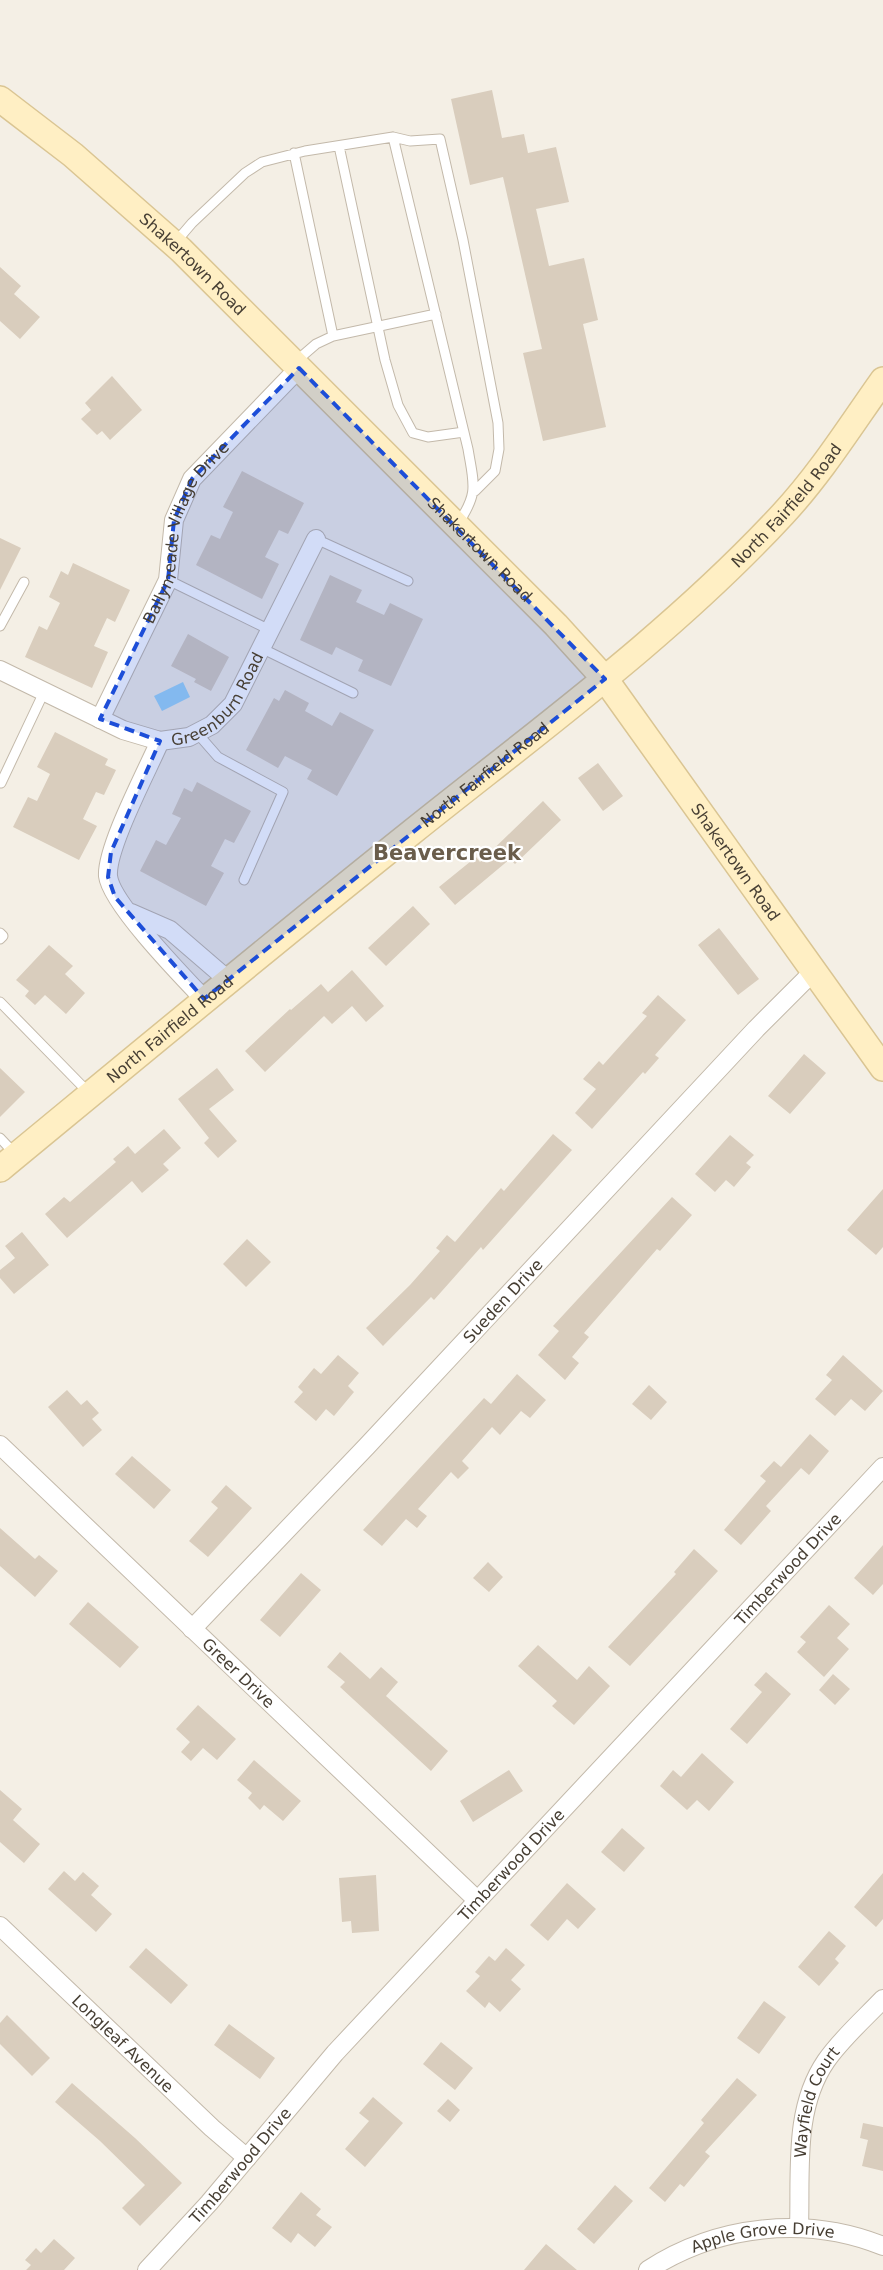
<svg xmlns="http://www.w3.org/2000/svg" width="883" height="2270" viewBox="0 0 883 2270" font-family="'DejaVu Sans',sans-serif">
	<style>
		.water { fill: #9dd4f5 }
		.building { fill: #d9cdbd }
		.lines { fill: none; stroke-linecap: round; stroke-linejoin: round }
		.lane-casing { stroke: #c3b9aa; stroke-width: 11 }
		.street-casing { stroke: #c3b9aa; stroke-width: 20 }
		.secondary-casing { stroke: #dac593; stroke-width: 28 }
		.lane { stroke: #fff; stroke-width: 9 }
		.street { stroke: #fff; stroke-width: 18 }
		.secondary { stroke: #ffefc4; stroke-width: 25 }
		.marked { fill: #1d4ed8; fill-opacity: 0.2; stroke: #1d4ed8; stroke-width: 4; stroke-dasharray: 10 6; stroke-linejoin: round }
		.labels { text-anchor: middle; dominant-baseline: central; stroke-width: 4.5; stroke-linejoin: round; paint-order: stroke }
		.street-label { font-size: 16px; fill: #473f34; stroke: #fff }
		.district-label { font-size: 21px; font-weight: bold; fill: #6a5d4b; stroke: #fff }
	</style>
	<rect width="100%" height="100%" fill="#f4efe5"/>
	<!-- water -->
	<path class="water" d="M183,682L190,697L162,711L154,696Z"/>
	<!-- building -->
	<path class="building" d="M492,90L502,138L524,134L528,153L556,147L569,202L536,209L549,266L584,258L598,320L583,324L606,427L543,441L523,353L542,349L503,177L470,185L451,99Z
		M0,267L21,286L14,294L40,317L20,339L0,321Z
		M112,376L142,410L110,440L102,431L97,435L81,419L91,410L85,403Z
		M242,471L304,503L288,534L279,530L265,557L279,564L262,599L196,565L211,535L220,539L233,512L223,507Z
		M0,538L21,548L0,590Z
		M73,563L130,590L115,622L107,618L94,646L108,652L92,688L25,657L39,626L47,630L60,603L49,597L61,571L68,575Z
		M330,575L362,590L356,602L384,615L390,603L423,619L391,686L358,671L363,660L336,647L332,655L300,640Z
		M188,634L229,657L211,691L194,682L196,679L171,666Z
		M285,690L309,703L305,711L332,726L340,712L374,730L337,796L307,779L312,770L285,756L278,768L246,750L274,698L279,701Z
		M55,732L108,759L105,765L116,770L104,795L96,792L83,819L97,826L79,860L13,827L28,797L37,801L50,774L37,767Z
		M598,763L623,796L603,811L578,778Z
		M197,782L251,811L234,843L225,839L211,866L224,873L206,906L140,871L156,840L166,845L181,818L172,814L184,788L192,792Z
		M543,801L561,820L515,864L510,859L455,905L439,887L476,857L480,862Z
		M413,906L430,924L386,966L368,948Z
		M719,928L759,979L738,995L698,945Z
		M49,945L73,966L65,974L85,993L66,1014L45,995L35,1005L25,996L29,991L16,980Z
		M352,970L384,1006L366,1022L352,1006L332,1024L324,1016L265,1072L245,1051L290,1009L291,1010L321,984L328,992Z
		M658,995L686,1020L655,1055L659,1058L645,1074L643,1072L592,1129L575,1113L596,1089L583,1079L599,1061L603,1065L647,1016L642,1013Z
		M804,1054L826,1073L790,1114L768,1096Z
		M0,1068L25,1092L0,1117Z
		M217,1068L234,1090L209,1109L237,1141L218,1158L204,1143L209,1138L178,1099Z
		M164,1129L181,1148L163,1164L169,1170L142,1193L132,1181L67,1238L45,1214L64,1197L70,1202L116,1162L113,1159L128,1146L135,1154Z
		M553,1134L572,1150L483,1250L481,1247L434,1300L431,1297L383,1346L366,1328L410,1285L440,1251L436,1248L447,1235L455,1242L501,1188L504,1191Z
		M730,1135L754,1155L746,1163L751,1167L734,1187L726,1180L715,1192L695,1174Z
		M883,1189V1247L876,1255L847,1230Z
		M672,1197L692,1215L660,1251L657,1249L584,1333L589,1337L572,1357L579,1363L565,1380L538,1355L559,1331L553,1326Z
		M22,1232L49,1265L14,1294L0,1278V1270L15,1258L5,1246Z
		M247,1239L271,1262L246,1287L223,1264Z
		M338,1355L359,1373L348,1386L354,1392L334,1416L326,1409L316,1421L294,1402L303,1392L298,1387L314,1368L321,1374Z
		M843,1355L883,1391L865,1411L851,1399L835,1416L815,1399L832,1380L826,1375Z
		M517,1374L546,1400L530,1418L521,1411L500,1435L492,1427L462,1461L469,1468L458,1479L451,1472L418,1509L427,1516L417,1528L406,1519L382,1546L363,1530L484,1398L491,1404Z
		M649,1385L667,1402L651,1420L632,1404Z
		M67,1390L81,1405L87,1400L99,1413L92,1419L102,1430L83,1447L48,1407Z
		M810,1434L829,1451L809,1475L801,1468L766,1506L771,1511L741,1545L724,1530L766,1481L760,1476L774,1461L781,1467Z
		M132,1456L171,1490L154,1509L115,1474Z
		M226,1485L252,1508L208,1557L189,1541L218,1508L211,1502Z
		M0,1528L35,1559L39,1555L58,1571L35,1597L0,1566Z
		M883,1545V1584L873,1595L854,1578Z
		M694,1549L718,1571L630,1666L608,1647L676,1574L674,1572Z
		M488,1562L503,1577L489,1592L473,1578Z
		M301,1573L321,1590L280,1637L260,1620Z
		M88,1602L139,1647L120,1668L69,1624Z
		M829,1605L850,1624L837,1638L849,1649L824,1677L797,1652L806,1642L800,1637Z
		M538,1645L577,1680L589,1666L610,1686L574,1725L552,1706L557,1701L518,1666Z
		M340,1652L370,1679L381,1667L398,1682L386,1696L448,1751L431,1771L340,1687L345,1682L327,1667Z
		M766,1672L791,1694L747,1744L730,1729L762,1692L754,1685Z
		M833,1674L850,1689L835,1705L819,1690Z
		M198,1705L236,1739L217,1760L203,1748L191,1761L181,1752L190,1742L176,1729Z
		M702,1753L734,1782L709,1811L697,1800L687,1810L660,1786L673,1770L681,1777Z
		M254,1760L301,1801L283,1821L264,1805L260,1810L248,1798L252,1793L237,1780Z
		M509,1770L523,1791L473,1822L460,1801Z
		M0,1790L22,1809L13,1820L40,1844L24,1863L0,1842Z
		M622,1828L645,1848L624,1872L601,1852Z
		M64,1871L75,1881L83,1872L99,1886L91,1895L112,1914L96,1932L48,1889Z
		M883,1873V1919L876,1927L854,1907Z
		M376,1875L379,1931L352,1933L351,1921L342,1922L339,1878Z
		M567,1883L596,1909L578,1929L567,1919L548,1941L530,1925Z
		M829,1931L846,1946L835,1959L839,1963L819,1986L798,1967Z
		M146,1948L188,1985L171,2004L129,1967Z
		M506,1948L525,1965L511,1980L521,1989L500,2012L489,2002L485,2008L466,1991L480,1976L475,1972L489,1956L495,1961Z
		M764,2001L786,2017L759,2054L737,2038Z
		M7,2015L50,2058L32,2076L0,2044V2023Z
		M229,2024L275,2058L260,2079L214,2045Z
		M441,2042L473,2068L455,2090L423,2064Z
		M737,2078L757,2095L705,2152L710,2156L684,2187L680,2184L665,2202L649,2188L704,2123L701,2120Z
		M72,2083L135,2138L182,2183L140,2226L122,2208L145,2185L100,2141L55,2102Z
		M373,2097L403,2123L365,2167L345,2149L369,2121L359,2113Z
		M448,2099L460,2110L450,2122L437,2111Z
		M863,2123L883,2127V2171L862,2166L868,2140L860,2138Z
		M615,2185L633,2201L594,2244L577,2229Z
		M301,2192L321,2209L316,2215L332,2227L315,2247L298,2233L291,2243L272,2228Z
		M54,2239L75,2258L64,2270H26L31,2265L25,2260L36,2248L41,2253Z
		M546,2244L577,2270H524Z"/>
	<g class="lines">
		<defs>
			<path id="lane" d="M393,137L468,449C474,485 479,493 457,525
				M339,146L385,360L398,405L413,433L428,437L464,432
				M294,153L333,336
				M174,244L192,223L245,173L262,162L305,151L393,137L410,141L440,139L463,240L498,423L499,449L495,471L475,491
				M294,363L316,344L333,336L436,314
				M316,539L408,581
				M168,580L270,630
				M0,626L24,582
				M261,648L353,693
				M197,733L218,757L283,792L244,880
				M1,783L44,692
				M0,933L3,936L0,939
				M0,1002L90,1094
				M0,1138L16,1155"/>
			<g id="street">
				<path id="s1" d="M0,670L123,730L160,741L189,737L212,725L233,704L316,539"/>
				<path id="s2" d="M100,719L168,580L174,520L192,479L299,368"/>
				<path d="M160,741C147,771 106,848 108,876C111,903 183,977 204,999"/>
				<path d="M131,913L170,930L228,980"/>
				<path id="s3" d="M0,1445L477,1900"/>
				<path id="s4" d="M192,1629L367,1446L756,1029L814,971"/>
				<path id="s5" d="M0,1926L212,2128L247,2158"/>
				<path id="s6" d="M799,2228C801,2172 793,2109 826,2061C842,2038 864,2019 883,1999"/>
				<path id="s7" d="M147,2270L209,2203L335,2053L883,1467"/>
				<path id="s8" d="M648,2270C717,2225 806,2215 883,2246"/>
			</g>
			<g id="secondary">
				<path id="s9" d="M0,99L73,155L181,250L556,625L605,679L883,1068"/>
				<path id="s10" d="M0,1169C137,1056 273,943 412,832C538,731 672,634 783,514C821,473 851,425 883,380"/>
			</g>
		</defs>
		<!-- lane casing -->
		<use href="#lane" class="lane-casing"/>
		<!-- street casing -->
		<use href="#street" class="street-casing"/>
		<!-- secondary casing -->
		<use href="#secondary" class="secondary-casing"/>
		<!-- lane -->
		<use href="#lane" class="lane"/>
		<!-- street -->
		<use href="#street" class="street"/>
		<!-- secondary -->
		<use href="#secondary" class="secondary"/>
	</g>
	<!-- marked area -->
	<path class="marked" d="M299,368L605,679L204,999L115,897L108,877L111,852L160,741L100,719L168,580L174,520L192,479Z"/>
	<g class="labels">
		<!-- street labels -->
		<g class="street-label">
			<text stroke="none"><textPath href="#s9" startOffset="254">Shakertown Road</textPath></text>
			<text stroke="none"><textPath href="#s10" startOffset="1030">North Fairfield Road</textPath></text>
			<text stroke="none"><textPath href="#s2" startOffset="208">Ballymeade Village Drive</textPath></text>
			<text stroke="none"><textPath href="#s9" startOffset="659">Shakertown Road</textPath></text>
			<text stroke="none"><textPath href="#s1" startOffset="252">Greenburn Road</textPath></text>
			<text stroke="none"><textPath href="#s10" startOffset="625">North Fairfield Road</textPath></text>
			<text stroke="none"><textPath href="#s9" startOffset="1064">Shakertown Road</textPath></text>
			<text stroke="none"><textPath href="#s10" startOffset="220">North Fairfield Road</textPath></text>
			<text stroke="none"><textPath href="#s4" startOffset="452">Sueden Drive</textPath></text>
			<text stroke="none"><textPath href="#s7" startOffset="950">Timberwood Drive</textPath></text>
			<text stroke="none"><textPath href="#s3" startOffset="330">Greer Drive</textPath></text>
			<text stroke="none"><textPath href="#s7" startOffset="545">Timberwood Drive</textPath></text>
			<text stroke="none"><textPath href="#s5" startOffset="170">Longleaf Avenue</textPath></text>
			<text stroke="none"><textPath href="#s6" startOffset="129">Wayfield Court</textPath></text>
			<text stroke="none"><textPath href="#s7" startOffset="140">Timberwood Drive</textPath></text>
			<text stroke="none"><textPath href="#s8" startOffset="122">Apple Grove Drive</textPath></text>
		</g>
		<!-- district labels -->
		<g class="district-label">
			<text x="447" y="853">Beavercreek</text>
		</g>
	</g>
</svg>
